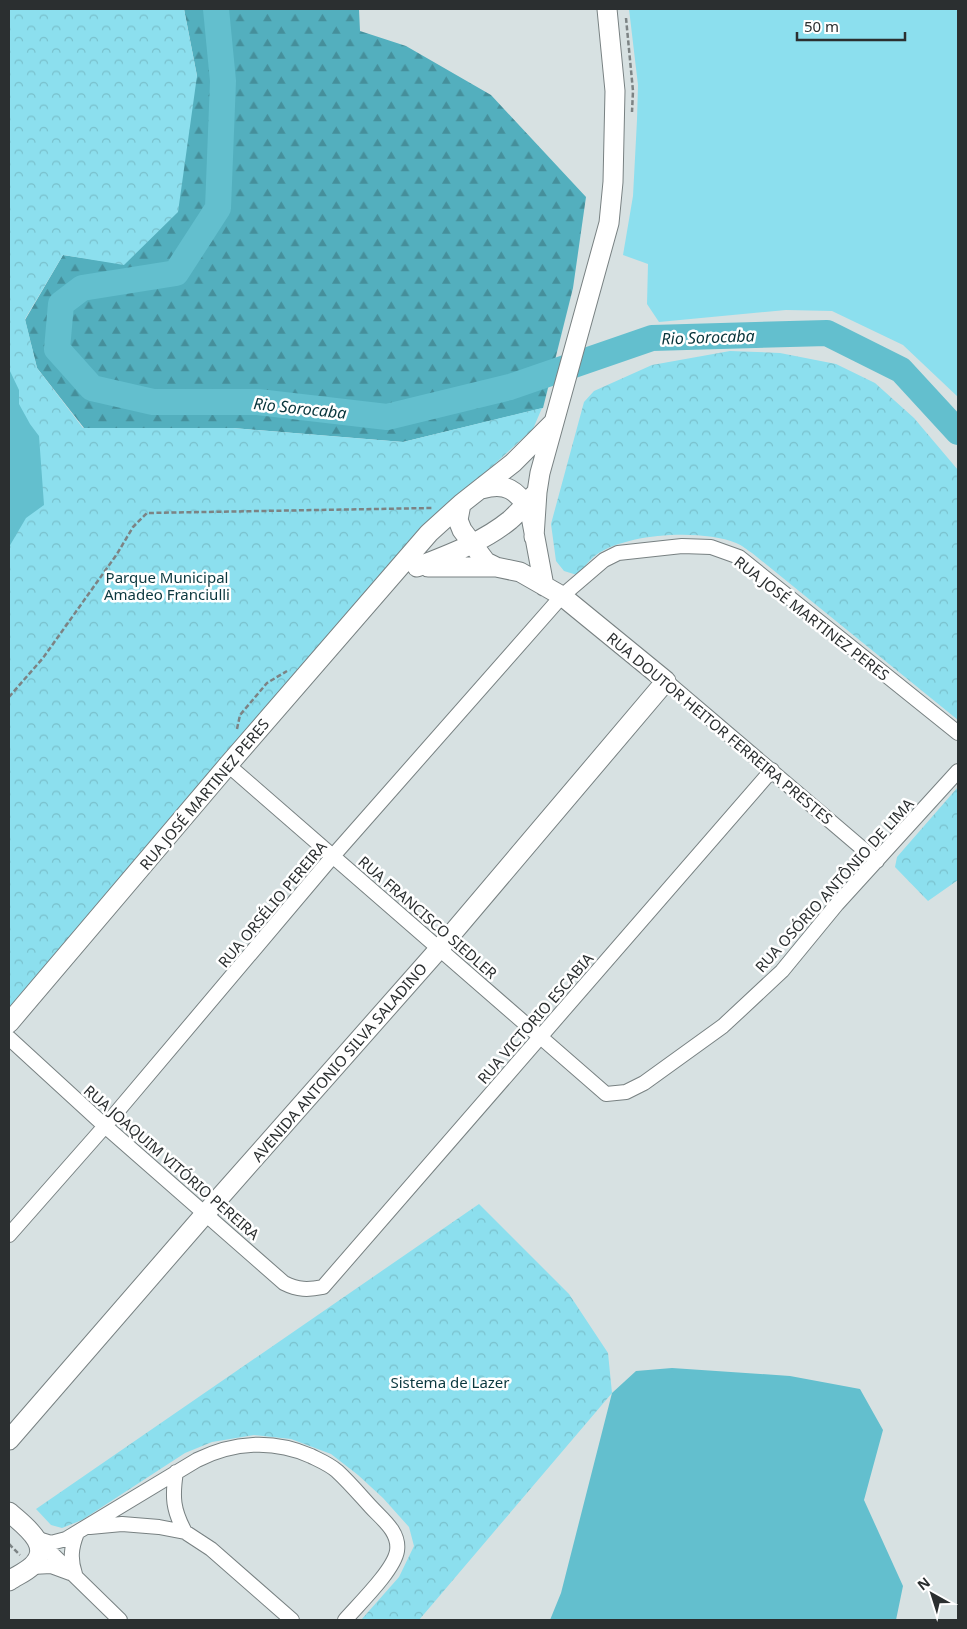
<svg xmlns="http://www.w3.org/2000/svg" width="967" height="1629" viewBox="0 0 967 1629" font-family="'Noto Sans',sans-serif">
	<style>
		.grass { fill: #8cdfee }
		.forest { fill: url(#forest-firs) }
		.park { fill: url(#park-crowns) }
		.water { fill: #63bfce }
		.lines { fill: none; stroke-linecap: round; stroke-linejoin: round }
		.river { stroke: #63bfce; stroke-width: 26 }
		.street-casing { stroke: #788182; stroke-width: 16 }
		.secondary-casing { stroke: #788182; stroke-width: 21 }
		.path { stroke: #7c8384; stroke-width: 2.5; stroke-dasharray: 5 2.5; stroke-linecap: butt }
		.street { stroke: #fff; stroke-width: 14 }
		.secondary { stroke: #fff; stroke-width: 19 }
		.labels { text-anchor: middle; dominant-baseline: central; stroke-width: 5; stroke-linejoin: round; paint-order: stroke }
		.park-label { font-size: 15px; fill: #0b383f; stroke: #fff }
		.street-label { font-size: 15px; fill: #2b2f30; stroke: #fff }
		.water-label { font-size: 16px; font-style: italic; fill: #08353c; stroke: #fff }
	</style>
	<defs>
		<pattern id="forest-firs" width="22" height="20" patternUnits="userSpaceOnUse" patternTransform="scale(1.25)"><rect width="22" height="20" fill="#53afbe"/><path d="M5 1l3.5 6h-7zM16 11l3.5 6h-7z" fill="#458f9b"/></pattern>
		<pattern id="park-crowns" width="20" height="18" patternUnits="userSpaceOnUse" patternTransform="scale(1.25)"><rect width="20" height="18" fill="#8cdfee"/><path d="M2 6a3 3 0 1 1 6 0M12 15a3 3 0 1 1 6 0" fill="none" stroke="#79c0cc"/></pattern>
	</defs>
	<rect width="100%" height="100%" fill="#d7e1e2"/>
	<!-- grass -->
	<path class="grass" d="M629,9H958V397L903,345L832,311L786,310L659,322L647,304L648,264L623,255L633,196L637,120L638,85Z"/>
	<!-- forest -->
	<path class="forest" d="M184,9H359L360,31L406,46L491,95L586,197L573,288L543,408L403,442L233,428H84L37,368L25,320L63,255L124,264L197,76Z"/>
	<!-- park -->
	<path class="park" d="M9,9H184L197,76L178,212L124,265L63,255L25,319L37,368L83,428H233L403,442L542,408L533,429L421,531L9,1012Z
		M730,351L780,353L836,364L875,383L914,418L958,470V720L752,553C747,550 742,545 736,543C701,529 627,533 596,555C589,560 583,569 577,575L564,571L556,561L551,524L584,402L594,391L652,365Z
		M958,787V880L928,901L895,867L897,857Z
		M479,1204L569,1294L608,1353L612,1393L419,1620H361L399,1577L414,1546L409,1527L383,1498L358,1475L331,1454L291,1439L254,1435L212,1442L185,1453L82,1520L62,1528L51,1525L36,1509Z"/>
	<!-- water -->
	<path class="water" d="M9,369L19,390V404L30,424L39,436L44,505L26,518L9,547Z
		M672,1368L790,1376L860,1389L883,1430L864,1500L903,1586L896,1620H550L561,1593L612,1393L636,1371Z"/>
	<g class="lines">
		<!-- river -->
		<path class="river" d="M216,9L223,81L218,208L176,273L82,288L61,304L57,349L92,388L153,402H258L387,417L510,387L652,338L827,333L901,370L958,432"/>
		<defs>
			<path id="street" d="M666,681L877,861
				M228,765L606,1094L626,1092L644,1083L723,1026L782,971L837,904L958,771
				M9,1038L105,1126L284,1283C298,1290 308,1290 323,1287L772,770
				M9,1235L105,1126L333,856L562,596L604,560L618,553L682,546L711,547L739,557L958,733
				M176,1472C172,1497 173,1510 185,1532
				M90,1527L122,1524L159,1527L185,1532L211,1549L292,1620
				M38,1539L51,1543L66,1539L197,1460C233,1442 273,1439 311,1456C319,1460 329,1464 337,1471C349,1482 360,1495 371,1507C382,1519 400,1532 397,1551C394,1570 359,1604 345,1620
				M38,1540L120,1620
				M32,1567L51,1566L70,1573
				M75,1574C70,1559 71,1548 77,1533"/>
			<path id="secondary" d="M482,489C506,482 517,490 530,511L544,586
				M534,537L537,492L540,473L609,223L613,182L615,91L607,9
				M417,567C450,554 483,542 510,520C520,511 528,501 537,492
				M428,567H496
				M9,1023L228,765L429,533L461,504L513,463L553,423
				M9,1440L205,1214L439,949L666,681L562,596L520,572L496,567L486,562L462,530L458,520L461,504
				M9,1512C23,1525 54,1545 32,1566C26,1572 16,1576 9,1581"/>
		</defs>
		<!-- street casing -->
		<use href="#street" class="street-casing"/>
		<!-- secondary casing -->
		<use href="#secondary" class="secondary-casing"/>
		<!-- path -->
		<path class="path" d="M626,18L633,91L632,112
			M9,697L43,658L117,554L133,527L147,513L432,508
			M237,729L240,715L267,683L287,671
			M9,1544L20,1555"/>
		<!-- street -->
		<use href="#street" class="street"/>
		<!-- secondary -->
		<use href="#secondary" class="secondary"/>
	</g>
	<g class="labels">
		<!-- park labels -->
		<g class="park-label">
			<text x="167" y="577">Parque Municipal<tspan x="167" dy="17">Amadeo Franciulli</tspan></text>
			<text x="450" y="1382">Sistema de Lazer</text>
		</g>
		<!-- street labels -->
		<g class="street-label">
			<text transform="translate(812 618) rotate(38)">RUA JOSÉ MARTINEZ PERES</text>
			<text transform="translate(720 728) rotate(40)">RUA DOUTOR HEITOR FERREIRA PRESTES</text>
			<text transform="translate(204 794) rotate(-50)">RUA JOSÉ MARTINEZ PERES</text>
			<text transform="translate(834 885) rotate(-48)">RUA OSÓRIO ANTÔNIO DE LIMA</text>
			<text transform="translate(272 904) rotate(-50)">RUA ORSÉLIO PEREIRA</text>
			<text transform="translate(428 917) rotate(41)">RUA FRANCISCO SIEDLER</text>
			<text transform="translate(535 1018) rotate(-49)">RUA VICTORIO ESCABIA</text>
			<text transform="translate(339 1062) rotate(-49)">AVENIDA ANTONIO SILVA SALADINO</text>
			<text transform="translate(172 1162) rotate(41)">RUA JOAQUIM VITÓRIO PEREIRA</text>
		</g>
		<!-- water labels -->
		<g class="water-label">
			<text transform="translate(708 337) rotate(-2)">Rio Sorocaba</text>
			<text transform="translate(300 408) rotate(6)">Rio Sorocaba</text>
		</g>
	</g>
	<!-- border -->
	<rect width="967" height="1629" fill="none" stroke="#2b2f30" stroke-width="20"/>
	<!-- north arrow -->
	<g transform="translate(932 1594) rotate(321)" stroke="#ffffff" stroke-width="4" paint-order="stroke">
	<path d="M0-4L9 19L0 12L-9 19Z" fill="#2b2f30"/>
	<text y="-8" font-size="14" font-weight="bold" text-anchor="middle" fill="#2b2f30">N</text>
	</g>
	<!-- scale -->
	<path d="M797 32v8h108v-8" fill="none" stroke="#2b2f30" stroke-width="2.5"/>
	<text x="804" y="32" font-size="15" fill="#2b2f30" stroke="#ffffff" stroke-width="4" paint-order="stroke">50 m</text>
</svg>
